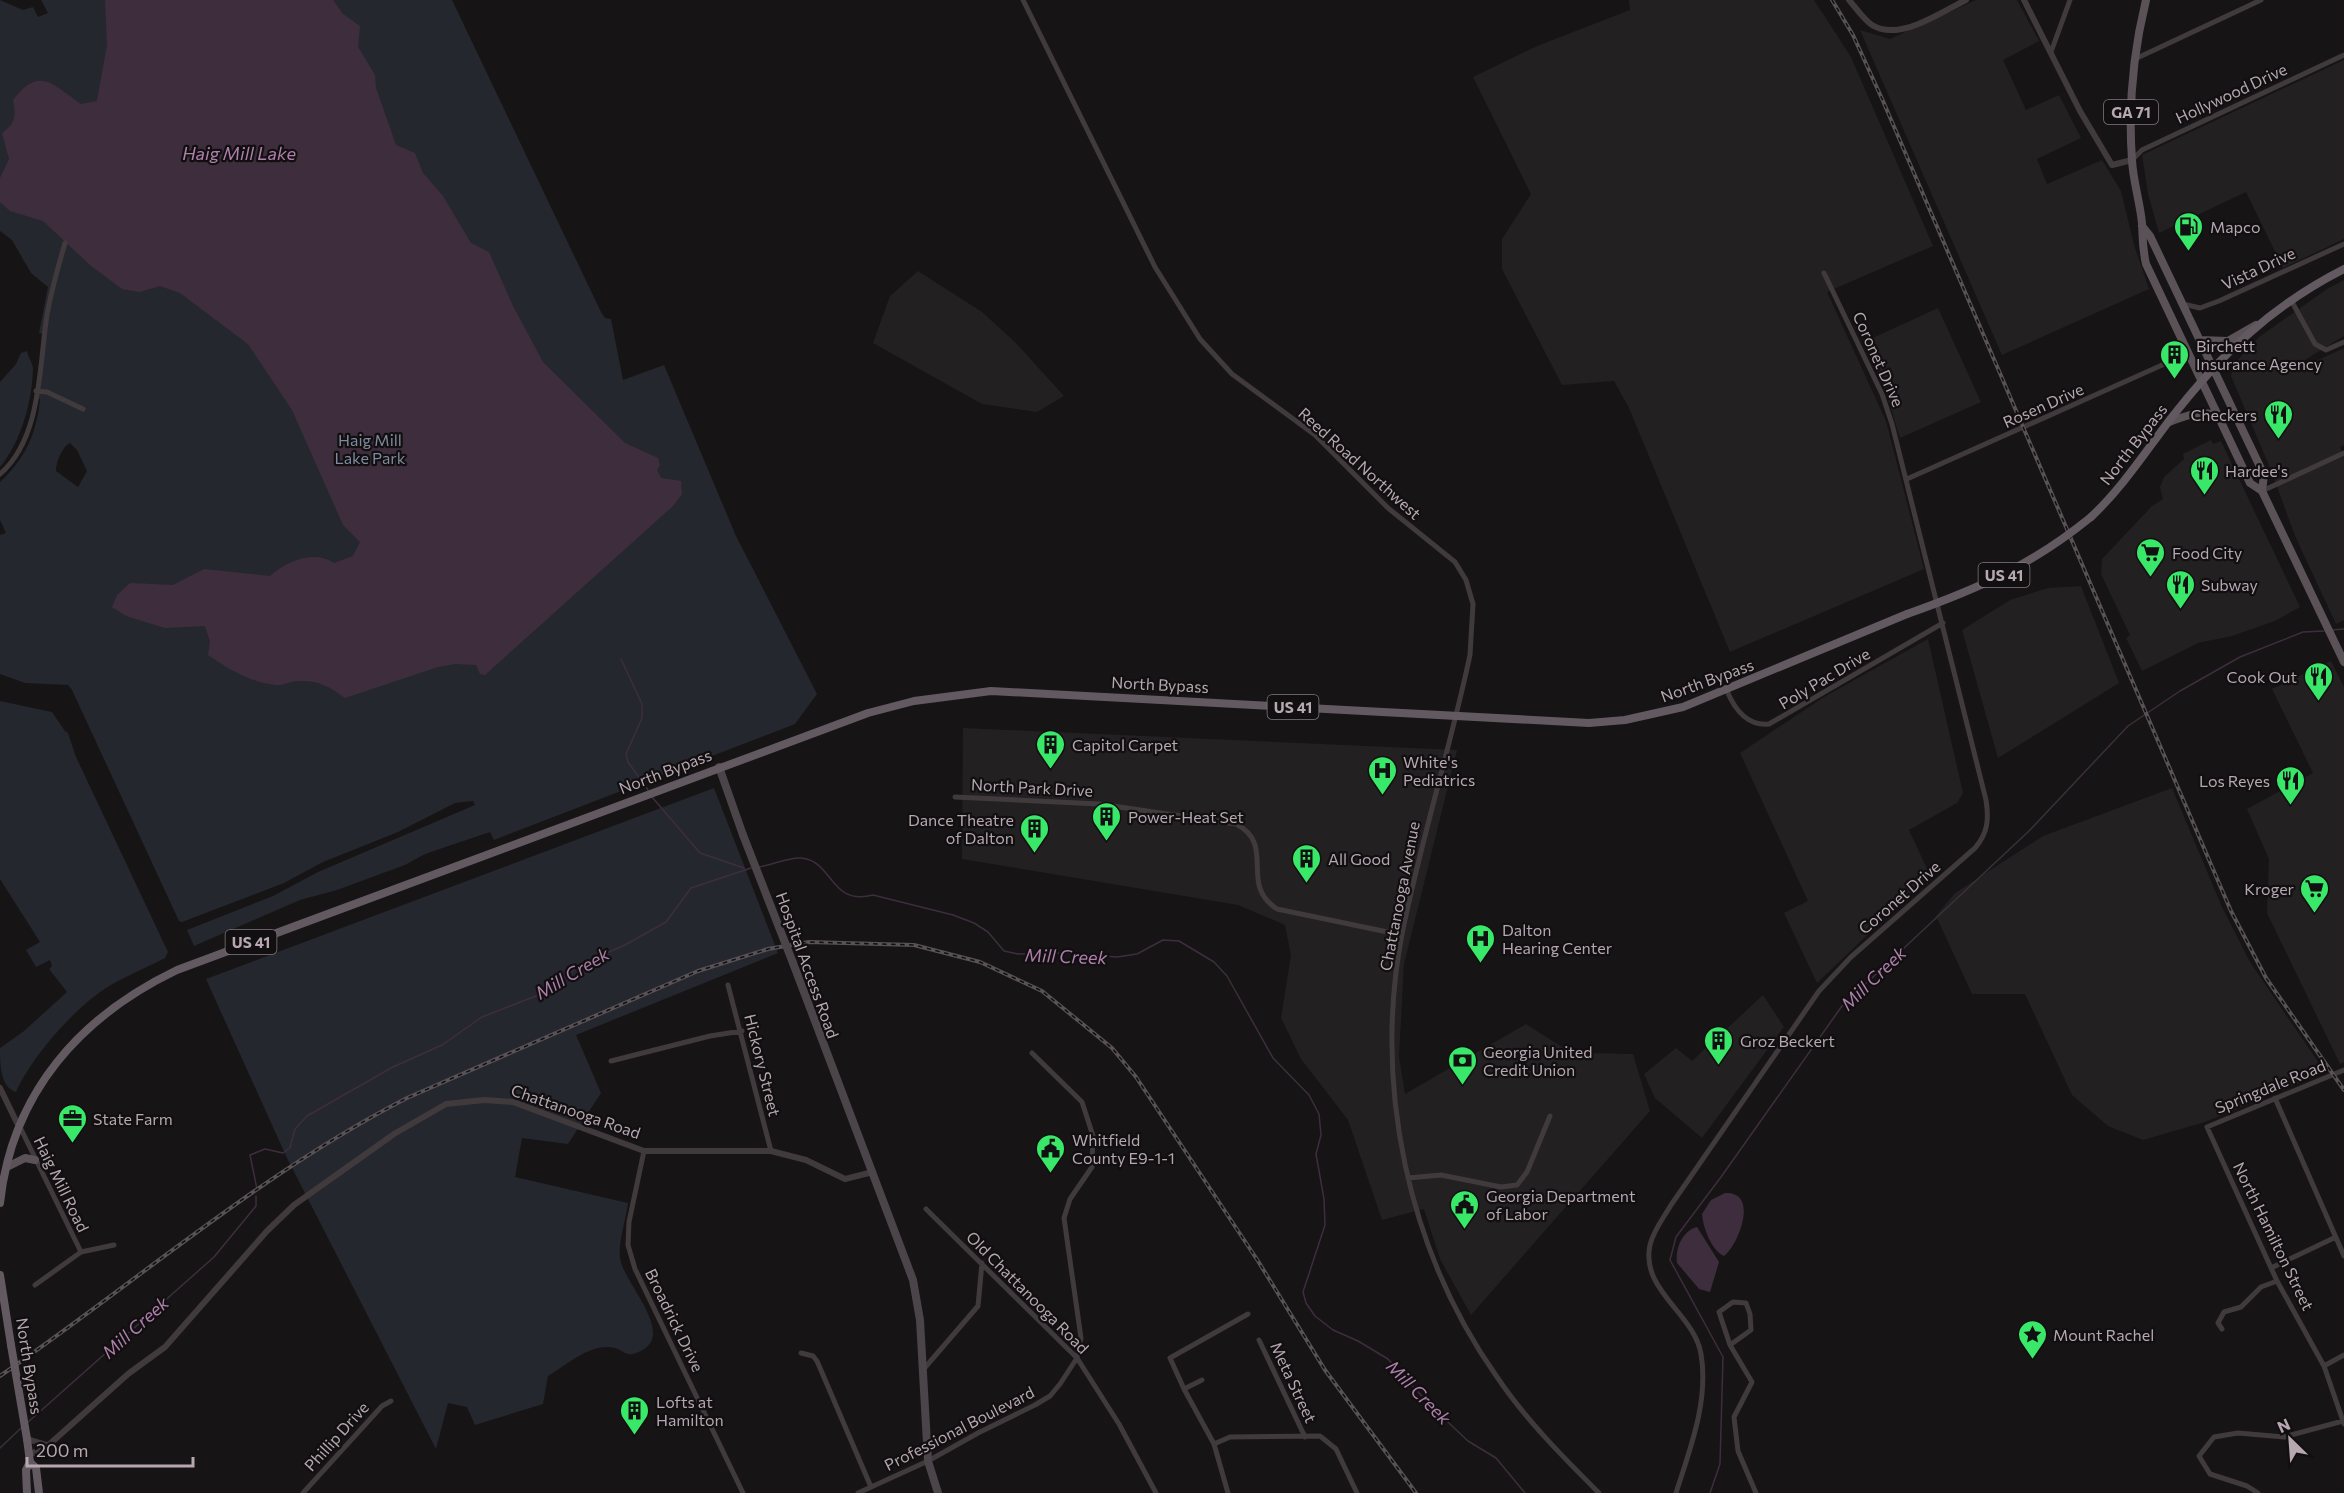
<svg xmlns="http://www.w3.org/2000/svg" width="2344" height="1493" viewBox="0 0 2344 1493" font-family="Commissioner,sans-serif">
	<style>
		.built { fill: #232021 }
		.green { fill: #25272e; fill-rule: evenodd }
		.water { fill: #3e2e3d }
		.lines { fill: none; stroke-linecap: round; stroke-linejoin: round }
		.stream { stroke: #3e2e3d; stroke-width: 1.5 }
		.minor { stroke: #403a3d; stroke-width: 5 }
		.tertiary { stroke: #403a3d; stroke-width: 6 }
		.secondary { stroke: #4b4448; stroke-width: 8 }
		.primary { stroke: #5a5257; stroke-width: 8 }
		.trunk { stroke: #625a60; stroke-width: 8 }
		.rail-casing { stroke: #585155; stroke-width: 4 }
		.rail { stroke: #110f10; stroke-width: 1.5; stroke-dasharray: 4.5; stroke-linecap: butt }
		.secondary-bridge { stroke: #4b4448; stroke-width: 8 }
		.trunk-bridge { stroke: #625a60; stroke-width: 8 }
		.labels { text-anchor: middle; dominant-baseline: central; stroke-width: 4.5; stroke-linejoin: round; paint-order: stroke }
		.shield { fill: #110f10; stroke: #847981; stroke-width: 1.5 }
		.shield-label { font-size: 15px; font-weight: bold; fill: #b6a7b1 }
		.street-label { font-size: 16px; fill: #b6a7b1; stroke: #110f10 }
		.poi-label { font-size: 16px; fill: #b6a7b1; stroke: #110f10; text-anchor: start }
		.park-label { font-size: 16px; fill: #7f8aa0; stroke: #110f10 }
		.water-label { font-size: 18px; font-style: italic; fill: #af7fac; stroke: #110f10 }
	</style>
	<rect width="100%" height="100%" fill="#161415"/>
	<!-- built -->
	<path class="built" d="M1629,0H1814L1851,57L1933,246L1827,292L1886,421L1924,569L1730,652L1629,408L1614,381L1562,385L1502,269V239L1531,194L1473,77L1537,46L1630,10Z
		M1976,0H2017L2039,41L2003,60L2026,110L2059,95L2081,138L2037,159L2047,184L2102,160L2121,191L2134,245L2149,289L2002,355L1860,30L1890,39Z
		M2344,60V239L2283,268L2246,192L2159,233L2148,194L2142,155Z
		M918,271L982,312L1016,343L1064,396L1037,412L982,404L873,343L890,296Z
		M2344,280V336L2303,361L2305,366L2344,348V445L2340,447L2344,456V620L2336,624L2295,536L2271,470L2231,376L2234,364L2259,337L2327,289Z
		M1938,308L1981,402L1900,438L1887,395L1864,342Z
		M2211,440L2213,444L2221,441L2300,607L2275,621L2232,636L2198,643L2142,671L2126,638L2130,635L2101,574L2102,559L2152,506L2163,499L2160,487L2164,477L2184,459L2183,454Z
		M2081,586L2119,683L1998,758L1962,630L2010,600L2048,588Z
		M1928,639L1963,793L1957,803L1909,830L1930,875L1817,983L1784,913L1808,901L1740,753L1824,697Z
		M2331,661L2344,687V1062L2340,1064L2267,913L2269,859L2247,809L2313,773L2272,689Z
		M963,728L1457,750L1404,964L1399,1057L1405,1094L1526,1024L1565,1049L1587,1053L1633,1054L1650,1111L1471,1315L1440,1259L1424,1209L1382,1220L1348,1120L1301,1059L1281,1018L1291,955L1285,925L1238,905L962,859Z
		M2172,788L2222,907L2250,962L2325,1072L2205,1122L2143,1140L2108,1126L2072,1095L2025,994H1972L1936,916L1955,893L2043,836Z
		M1763,995L1784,1027L1702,1138L1655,1098L1644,1074L1676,1048L1692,1061Z"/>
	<!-- green -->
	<path class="green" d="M0,0L23,10L33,7L38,17L48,13L41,0H452L601,312L605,318L611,319L623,380L664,365L736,536L817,694L795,724L494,840L490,832L425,854L405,865L337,890L300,900L194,946L187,930L273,896L318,872L475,805L473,801L455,803L398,832L323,862L284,883L182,922L179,921L72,690L68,685L25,683L0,674V535L6,533L0,520V482C25,459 37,433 40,399L37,397L43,334L39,333L48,287L31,273L12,240L0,231ZM70,443L77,450L87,471L78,487L56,471C56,462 62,447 70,443Z
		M27,351C28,357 33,363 33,369C32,402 21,442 0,467V382L16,364L21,353Z
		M0,701L52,712L65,731L68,733L76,757L168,952L165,958C144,969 123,977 103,990C72,1011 31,1058 16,1092C0,1087 0,1064 0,1048L24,1031L67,992L49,969L52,966L50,960L36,967L26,950L40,942L0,879Z
		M714,788L778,953L576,1035L601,1093L568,1144L522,1138L515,1177L628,1203C626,1220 618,1242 620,1258C623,1283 681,1338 636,1353C626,1357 623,1350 615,1348C591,1342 567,1365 548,1376L543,1404L475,1425L467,1407L448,1403L436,1449L287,1158L206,979Z"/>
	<!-- water -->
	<path class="water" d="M105,0H333L343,14L360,26L358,47L375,75L376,88L396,145L415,153L423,173L443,196L471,243L489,252L513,306L543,362L625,443L658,458L660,465L657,470L661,478L681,481L682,494L673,506L485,675L480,674L476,665L455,664L438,667L345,698C329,686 318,680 298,681C290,681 283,686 275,685C250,682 228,669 208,655L210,641L205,626L165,628L126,616L112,607L117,595L130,583L173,585L204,569L270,576C285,562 314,549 334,563L353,556L360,542L343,525L292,410L248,344L180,293L160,286L139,292L122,289L90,265L43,221L10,211L0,202V178L9,159L2,133C16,123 16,115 13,100C40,64 54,86 81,104L97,101L107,45Z
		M1725,1193C1760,1191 1738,1246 1724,1256C1711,1250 1703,1227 1702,1214L1711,1200Z
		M1697,1227L1719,1262L1710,1292L1699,1289L1677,1263C1675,1249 1682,1231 1697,1227Z"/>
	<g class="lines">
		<!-- stream -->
		<path class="stream" d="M2332,630L2344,629
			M621,659L642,704V718L626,754L628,762L648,790
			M652,797L700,853L744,868
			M759,867C772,865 789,857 801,858C834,861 829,906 873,895L953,915L974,923L988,932L1004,951L1018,954L1064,953L1117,957L1137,954L1163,940L1179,941L1214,962L1227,976L1273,1058L1309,1095L1319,1114L1321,1135L1316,1154L1324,1199L1325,1225L1303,1292L1306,1303L1315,1316L1333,1330L1358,1341L1388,1359L1432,1407L1468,1441L1496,1458L1525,1493
			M257,1189L250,1155L265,1149L283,1153L290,1148L295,1129L307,1116L391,1068L442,1045L482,1017L546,992L581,964L625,945L666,922L691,888L751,868
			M27,1423L214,1257L256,1206V1196
			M0,1448L21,1428
			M1710,1493L1720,1464L1723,1357L1670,1260L1676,1237L1721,1177L1842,1006L2029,831L2128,726L2180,691L2240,657L2303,632L2324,631"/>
		<!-- minor -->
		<path class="minor" d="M1023,0L1155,267L1200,339L1232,374L1315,435L1388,508L1455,562L1466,580L1473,604L1470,655C1450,749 1421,840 1402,934C1373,1086 1408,1251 1497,1377C1526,1420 1563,1457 1599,1493
			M2051,52L2070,0
			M2135,59L2261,0
			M2132,160L2142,150L2344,55
			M2291,300L2315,344L2326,350L2344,342
			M2183,304L2200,308L2219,301L2344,244
			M36,391L47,392L83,409
			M0,474C42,438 39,365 47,315C51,291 58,267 65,243
			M1907,479L2189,353
			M2262,491L2344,453
			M1727,691C1735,710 1747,726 1769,724L1943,623
			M955,797L1099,804L1236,824C1277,845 1238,884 1277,909L1402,935
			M728,985L771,1151
			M611,1061L710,1036L742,1031
			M2344,1070L2207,1127L2277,1281L2324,1366L2344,1424
			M2275,1098L2344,1256
			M20,1127L81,1252
			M644,1151L629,1222L628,1245L635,1269L743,1493
			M1408,1178L1441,1175L1501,1187L1517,1185L1527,1172L1550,1116
			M926,1209L1077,1358L1119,1424L1156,1493
			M2271,1268L2336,1237
			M35,1285L81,1252L114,1245
			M2222,1329L2218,1323L2224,1312L2241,1307L2261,1287L2277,1281
			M1259,1340L1305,1437
			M1730,1345L1751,1330L1750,1314L1746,1303L1733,1302L1719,1312L1730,1345L1752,1382L1734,1417L1738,1451L1756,1493
			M801,1353L813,1356L817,1361L871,1487
			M2324,1366L2344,1355
			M922,1371L978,1306L982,1263
			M1184,1389L1202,1380
			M1214,1444L1230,1437L1320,1436L1336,1449L1357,1493
			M303,1493L382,1406L391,1401
			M858,1493L928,1461L978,1433L1035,1405L1050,1396L1060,1384L1077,1358L1081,1338L1064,1218L1070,1199L1092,1167L1093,1136L1082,1102L1032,1053
			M1228,1493L1214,1444L1184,1389L1170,1358L1248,1314
			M1676,1493C1690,1449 1709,1401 1701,1354C1694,1313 1640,1290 1650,1245C1653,1231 1664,1217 1671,1205L1819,991L1851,957L1975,848C1988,833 1989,819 1986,800L1892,424L1882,394L1824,273
			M2258,1493L2247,1486L2210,1474L2199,1456L2214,1437L2238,1433L2284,1437L2343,1421"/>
		<!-- tertiary -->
		<path class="tertiary" d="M1849,0C1856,8 1864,20 1872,25C1900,42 1941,12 1966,0
			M2024,0L2080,111L2112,165L2132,160
			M0,1088L19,1127
			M27,1439L47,1445
			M29,1454L43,1450L128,1374L165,1347L267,1231L294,1205L394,1134L446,1104L484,1100L513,1102L644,1151H771L806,1160L845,1179L873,1172"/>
		<!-- secondary -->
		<path class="secondary" d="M719,767L743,835
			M793,963L913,1280L920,1320L928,1461L938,1493"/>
		<!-- primary -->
		<path class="primary" d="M2146,0C2133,53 2128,105 2132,160C2133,181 2140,202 2142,223C2143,240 2142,246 2146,264L2250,483L2262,491L2344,662
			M2142,226L2150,236L2264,475L2262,491
			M2199,340L2228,341L2256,325
			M2169,422C2186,416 2205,407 2221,419
			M7,1167L25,1158L35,1160"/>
		<!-- trunk -->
		<path class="trunk" d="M2091,517C2121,489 2144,454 2169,421C2219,356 2271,306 2344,269
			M0,1203C12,1092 81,1016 177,970L868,713L914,701L991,691L1589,723L1625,720L1683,707L1907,614
			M0,1275L11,1345
			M27,1439L30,1462
			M30,1462L36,1468L39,1493
			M27,1493L26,1470L30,1462"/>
		<defs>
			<path id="rail" d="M1832,0L1853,35L1883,101L2231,911L2266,978L2344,1090
				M0,1376C135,1283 261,1173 407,1098L698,971L768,949L809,942L914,945L980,962L1042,991L1112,1048L1136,1077L1258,1261L1325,1370L1416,1493"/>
		</defs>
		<!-- rail casing -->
		<use href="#rail" class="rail-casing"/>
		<!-- rail -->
		<use href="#rail" class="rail"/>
		<!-- secondary-bridge -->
		<path class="secondary-bridge" d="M743,835L793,963"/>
		<!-- trunk-bridge -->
		<path class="trunk-bridge" d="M1907,614C1978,589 2032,565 2091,517
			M11,1345L27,1439"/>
	</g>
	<!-- icons -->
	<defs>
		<symbol id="fuel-pin" viewBox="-11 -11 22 30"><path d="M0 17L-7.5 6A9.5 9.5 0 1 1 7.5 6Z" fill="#3ae869" stroke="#110f10"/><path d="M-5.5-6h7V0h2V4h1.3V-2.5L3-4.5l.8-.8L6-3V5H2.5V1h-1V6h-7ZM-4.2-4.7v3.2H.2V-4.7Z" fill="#111"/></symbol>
		<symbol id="building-pin" viewBox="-11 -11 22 30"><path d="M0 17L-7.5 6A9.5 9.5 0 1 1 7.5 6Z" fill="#3ae869" stroke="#110f10"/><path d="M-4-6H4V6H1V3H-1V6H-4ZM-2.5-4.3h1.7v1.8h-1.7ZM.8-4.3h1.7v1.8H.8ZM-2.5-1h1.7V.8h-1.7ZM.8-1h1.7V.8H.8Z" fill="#111"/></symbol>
		<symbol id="restaurant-pin" viewBox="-11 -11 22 30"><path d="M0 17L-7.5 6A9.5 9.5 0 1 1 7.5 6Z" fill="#3ae869" stroke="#110f10"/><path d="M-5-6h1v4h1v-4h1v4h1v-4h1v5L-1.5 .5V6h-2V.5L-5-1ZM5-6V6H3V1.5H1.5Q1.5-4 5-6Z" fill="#111"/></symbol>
		<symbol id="supermarket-pin" viewBox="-11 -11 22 30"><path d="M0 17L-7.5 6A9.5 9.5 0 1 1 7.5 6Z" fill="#3ae869" stroke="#110f10"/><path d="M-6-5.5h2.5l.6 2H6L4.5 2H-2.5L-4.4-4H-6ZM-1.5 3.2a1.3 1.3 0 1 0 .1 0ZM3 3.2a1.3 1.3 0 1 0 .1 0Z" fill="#111"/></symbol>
		<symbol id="hospital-pin" viewBox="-11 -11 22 30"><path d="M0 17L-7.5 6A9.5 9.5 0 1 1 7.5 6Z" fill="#3ae869" stroke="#110f10"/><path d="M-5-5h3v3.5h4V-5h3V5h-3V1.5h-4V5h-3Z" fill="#111"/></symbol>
		<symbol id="bank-pin" viewBox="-11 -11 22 30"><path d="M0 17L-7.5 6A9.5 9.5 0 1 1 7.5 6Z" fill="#3ae869" stroke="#110f10"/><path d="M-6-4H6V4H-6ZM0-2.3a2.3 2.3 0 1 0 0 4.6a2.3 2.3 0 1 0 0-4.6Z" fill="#111"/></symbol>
		<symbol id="office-pin" viewBox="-11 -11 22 30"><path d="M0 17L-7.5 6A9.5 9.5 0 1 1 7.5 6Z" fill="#3ae869" stroke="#110f10"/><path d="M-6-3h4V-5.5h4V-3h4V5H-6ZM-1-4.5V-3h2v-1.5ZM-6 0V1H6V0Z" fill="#111"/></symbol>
		<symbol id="civic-pin" viewBox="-11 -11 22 30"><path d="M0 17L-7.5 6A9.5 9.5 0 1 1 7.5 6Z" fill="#3ae869" stroke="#110f10"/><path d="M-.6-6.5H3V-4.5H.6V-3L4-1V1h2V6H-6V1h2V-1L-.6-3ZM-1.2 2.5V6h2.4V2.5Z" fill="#111"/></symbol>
		<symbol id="sight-pin" viewBox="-11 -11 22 30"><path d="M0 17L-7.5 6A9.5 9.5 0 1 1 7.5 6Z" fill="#3ae869" stroke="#110f10"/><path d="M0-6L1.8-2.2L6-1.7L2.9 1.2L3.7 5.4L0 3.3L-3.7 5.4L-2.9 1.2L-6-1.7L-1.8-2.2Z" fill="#111"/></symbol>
	</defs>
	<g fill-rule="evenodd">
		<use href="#fuel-pin" x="2172" y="210" width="33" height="45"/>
		<use href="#building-pin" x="2158" y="338" width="33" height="45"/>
		<use href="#restaurant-pin" x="2262" y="398" width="33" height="45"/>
		<use href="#restaurant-pin" x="2188" y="454" width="33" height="45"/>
		<use href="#supermarket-pin" x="2134" y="536" width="33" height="45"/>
		<use href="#restaurant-pin" x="2164" y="568" width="33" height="45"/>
		<use href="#restaurant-pin" x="2302" y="660" width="33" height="45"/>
		<use href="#building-pin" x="1034" y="728" width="33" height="45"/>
		<use href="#hospital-pin" x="1366" y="754" width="33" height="45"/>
		<use href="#restaurant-pin" x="2274" y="764" width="33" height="45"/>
		<use href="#building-pin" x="1090" y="800" width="33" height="45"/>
		<use href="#building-pin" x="1018" y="812" width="33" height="45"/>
		<use href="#building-pin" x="1290" y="842" width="33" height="45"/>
		<use href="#supermarket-pin" x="2298" y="872" width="33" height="45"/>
		<use href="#hospital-pin" x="1464" y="922" width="33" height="45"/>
		<use href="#building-pin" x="1702" y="1024" width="33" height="45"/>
		<use href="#bank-pin" x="1446" y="1044" width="33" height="45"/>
		<use href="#office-pin" x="56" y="1102" width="33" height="45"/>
		<use href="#civic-pin" x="1034" y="1132" width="33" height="45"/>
		<use href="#civic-pin" x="1448" y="1188" width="33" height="45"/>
		<use href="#sight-pin" x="2016" y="1318" width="33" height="45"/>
		<use href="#building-pin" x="618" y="1394" width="33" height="45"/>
	</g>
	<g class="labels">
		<!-- shield labels -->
		<g class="shield">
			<rect x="2104" y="100" width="54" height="24" rx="4.5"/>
			<rect x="1978.5" y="563" width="51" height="24" rx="4.5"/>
			<rect x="1267.5" y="695" width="51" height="24" rx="4.5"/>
			<rect x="225.5" y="930" width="51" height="24" rx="4.5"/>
		</g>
		<g class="shield-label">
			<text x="2131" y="112">GA 71</text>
			<text x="2004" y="575">US 41</text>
			<text x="1293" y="707">US 41</text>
			<text x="251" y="942">US 41</text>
		</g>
		<!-- street labels -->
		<g class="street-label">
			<text transform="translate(2231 93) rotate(-25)">Hollywood Drive</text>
			<text transform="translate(2258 268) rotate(-25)">Vista Drive</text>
			<text transform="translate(1879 359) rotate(66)">Coronet Drive</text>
			<text transform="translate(2043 405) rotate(-24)">Rosen Drive</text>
			<text transform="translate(2133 444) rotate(-52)">North Bypass</text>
			<text transform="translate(1360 463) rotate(42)">Reed Road Northwest</text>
			<text transform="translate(1824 678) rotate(-31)">Poly Pac Drive</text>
			<text transform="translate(1707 680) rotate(-20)">North Bypass</text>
			<text transform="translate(1160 684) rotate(3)">North Bypass</text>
			<text transform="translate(665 771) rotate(-21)">North Bypass</text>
			<text transform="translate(1032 787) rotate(3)">North Park Drive</text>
			<text transform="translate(1399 896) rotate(-79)">Chattanooga Avenue</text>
			<text transform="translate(1899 897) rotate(-41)">Coronet Drive</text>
			<text transform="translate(808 965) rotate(70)">Hospital Access Road</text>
			<text transform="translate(763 1065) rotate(76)">Hickory Street</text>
			<text transform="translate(2270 1086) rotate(-22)">Springdale Road</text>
			<text transform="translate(576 1111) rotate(19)">Chattanooga Road</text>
			<text transform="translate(62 1184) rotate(64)">Haig Mill Road</text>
			<text transform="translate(2274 1236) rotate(64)">North Hamilton Street</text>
			<text transform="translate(1028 1292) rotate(45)">Old Chattanooga Road</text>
			<text transform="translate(675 1320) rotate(64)">Broadrick Drive</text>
			<text transform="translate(30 1366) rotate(81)">North Bypass</text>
			<text transform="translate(1294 1382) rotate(65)">Meta Street</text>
			<text transform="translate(959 1428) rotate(-27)">Professional Boulevard</text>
			<text transform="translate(336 1436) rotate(-48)">Phillip Drive</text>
		</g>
		<!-- poi labels -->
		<g class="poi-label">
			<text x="2210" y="226">Mapco</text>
			<text x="2196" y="345">Birchett<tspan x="2196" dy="18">Insurance Agency</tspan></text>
			<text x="2257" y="414" text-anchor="end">Checkers</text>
			<text x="2225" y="470">Hardee's</text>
			<text x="2172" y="552">Food City</text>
			<text x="2201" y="584">Subway</text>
			<text x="2297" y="676" text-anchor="end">Cook Out</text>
			<text x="1072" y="744">Capitol Carpet</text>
			<text x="1403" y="761">White's<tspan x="1403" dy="18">Pediatrics</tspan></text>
			<text x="2270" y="780" text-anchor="end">Los Reyes</text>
			<text x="1128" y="816">Power-Heat Set</text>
			<text x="1014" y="819" text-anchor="end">Dance Theatre<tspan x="1014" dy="18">of Dalton</tspan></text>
			<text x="1328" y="858">All Good</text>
			<text x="2294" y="888" text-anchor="end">Kroger</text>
			<text x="1502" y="929">Dalton<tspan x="1502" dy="18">Hearing Center</tspan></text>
			<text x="1740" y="1040">Groz Beckert</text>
			<text x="1483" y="1051">Georgia United<tspan x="1483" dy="18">Credit Union</tspan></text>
			<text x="93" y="1118">State Farm</text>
			<text x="1072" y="1139">Whitfield<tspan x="1072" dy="18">County E9-1-1</tspan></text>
			<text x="1486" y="1195">Georgia Department<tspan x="1486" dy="18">of Labor</tspan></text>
			<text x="2053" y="1334">Mount Rachel</text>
			<text x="656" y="1401">Lofts at<tspan x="656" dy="18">Hamilton</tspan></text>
		</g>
		<!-- park labels -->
		<g class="park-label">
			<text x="370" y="439">Haig Mill<tspan x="370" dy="18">Lake Park</tspan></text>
		</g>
		<!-- water labels -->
		<g class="water-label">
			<text x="239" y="153">Haig Mill Lake</text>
			<text transform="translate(1066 956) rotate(2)">Mill Creek</text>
			<text transform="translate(572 973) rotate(-31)">Mill Creek</text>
			<text transform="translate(1873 978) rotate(-44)">Mill Creek</text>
			<text transform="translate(135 1327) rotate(-42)">Mill Creek</text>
			<text transform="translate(1419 1392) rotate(45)">Mill Creek</text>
		</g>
	</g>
	<!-- north arrow -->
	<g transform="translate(2290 1439) rotate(335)" stroke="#110f10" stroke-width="4.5" paint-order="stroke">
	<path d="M0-4.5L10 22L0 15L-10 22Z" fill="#b6a7b1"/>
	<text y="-9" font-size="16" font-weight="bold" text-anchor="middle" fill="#b6a7b1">N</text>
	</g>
	<!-- scale -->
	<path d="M27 1457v9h166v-9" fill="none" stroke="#b6a7b1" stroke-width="3"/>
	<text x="36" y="1457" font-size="18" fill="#b6a7b1" stroke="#110f10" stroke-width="4.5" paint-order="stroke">200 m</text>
</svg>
